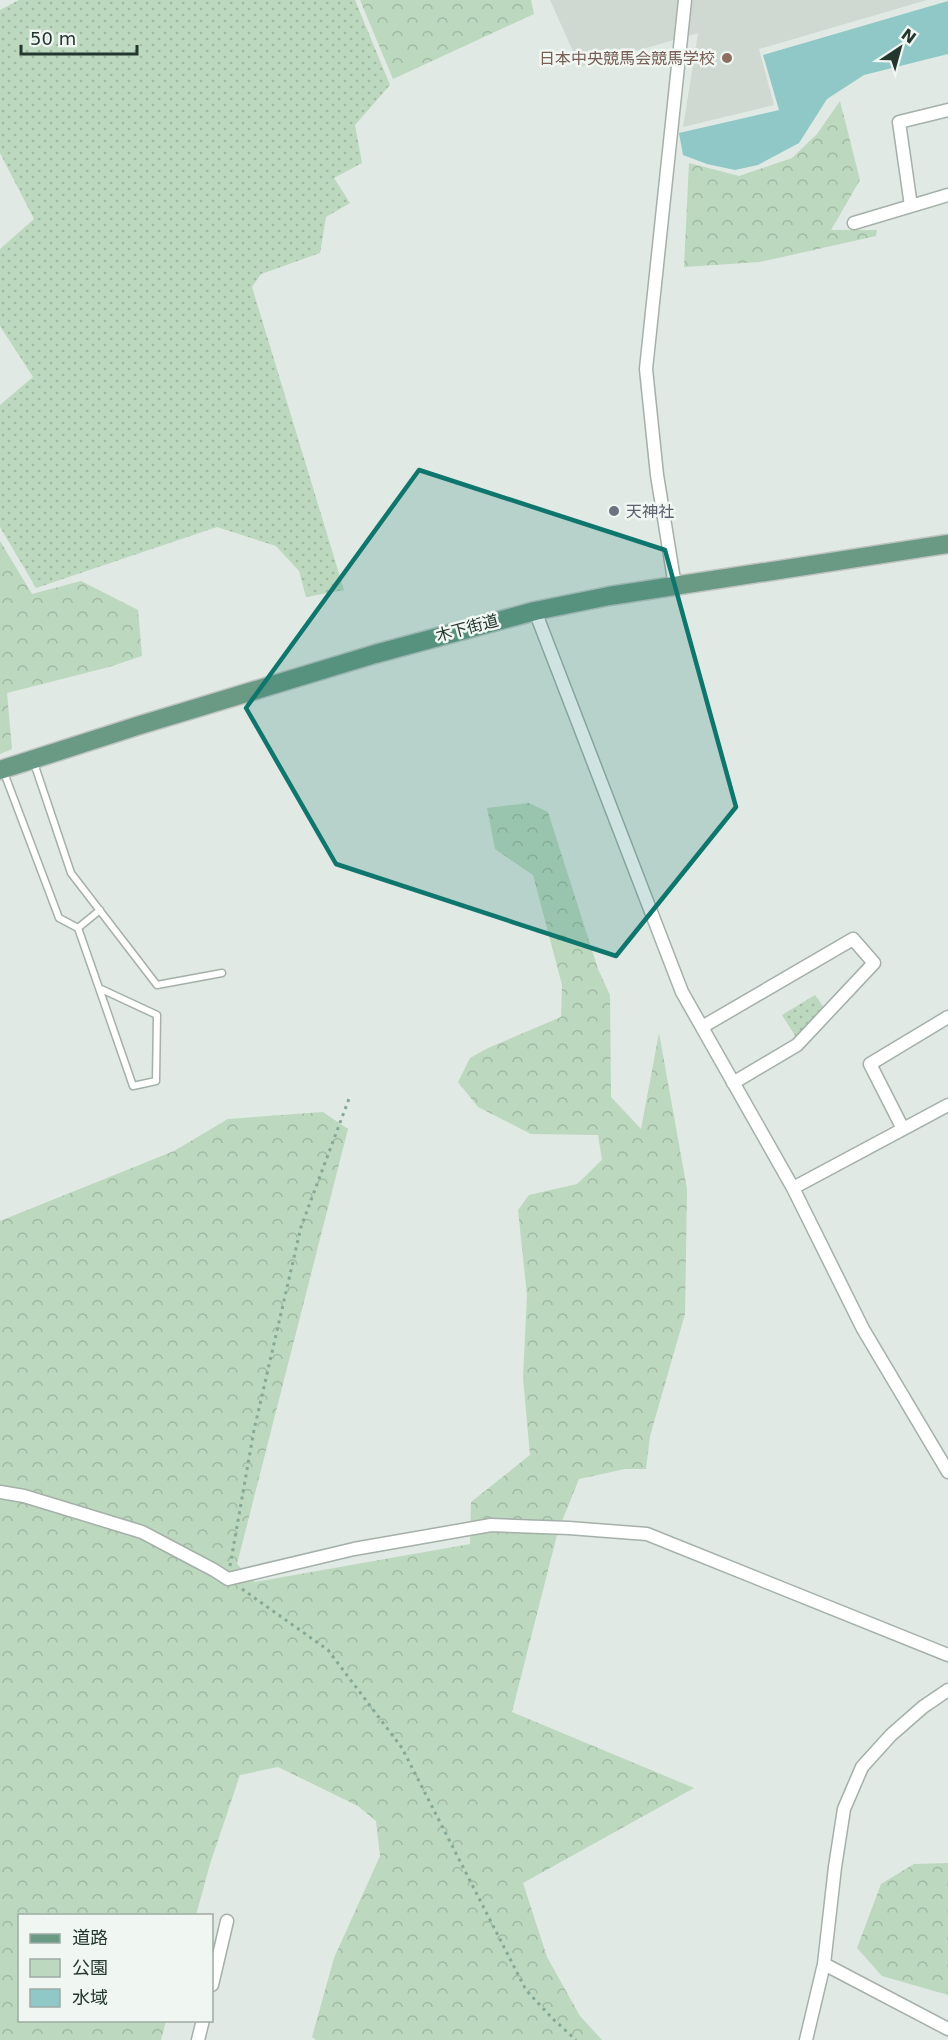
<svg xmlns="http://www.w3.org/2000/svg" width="948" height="2040" viewBox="0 0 948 2040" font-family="'DejaVu Sans','Noto Sans JP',sans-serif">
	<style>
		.built { fill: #cfd9d2 }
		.green { fill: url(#green-dots) }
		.forest { fill: url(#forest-crowns) }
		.water { fill: #8fc8c6 }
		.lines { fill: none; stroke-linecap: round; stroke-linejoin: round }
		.service-casing { stroke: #a4b0a9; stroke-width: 9 }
		.minor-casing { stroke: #a4b0a9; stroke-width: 15 }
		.primary-casing { stroke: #bdc3c0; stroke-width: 21 }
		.path { stroke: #85a997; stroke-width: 3; stroke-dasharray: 3 4.5; stroke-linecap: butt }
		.service { stroke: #fff; stroke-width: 6 }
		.minor { stroke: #fff; stroke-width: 12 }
		.primary { stroke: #6a9984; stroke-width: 18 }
		.marked { fill: #0f766e; fill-opacity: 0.2; stroke: #0f766e; stroke-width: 4.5; stroke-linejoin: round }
		.education-dot { fill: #8d6e63; stroke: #f0f6f2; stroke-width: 2 }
		.worship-dot { fill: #6b7280; stroke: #f0f6f2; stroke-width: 2 }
		.labels { text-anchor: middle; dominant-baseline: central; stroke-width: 5; stroke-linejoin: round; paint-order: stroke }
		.education-label { font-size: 16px; fill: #785e54; stroke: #f0f6f2; text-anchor: end }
		.worship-label { font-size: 16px; fill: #5b616d; stroke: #f0f6f2; text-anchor: start }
		.street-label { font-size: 16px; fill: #23372e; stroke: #f0f6f2 }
	</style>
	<defs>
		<pattern id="green-dots" width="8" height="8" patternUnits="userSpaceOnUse" patternTransform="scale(1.5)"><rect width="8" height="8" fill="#bcd8be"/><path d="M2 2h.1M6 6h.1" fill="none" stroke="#a1baa4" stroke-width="1.8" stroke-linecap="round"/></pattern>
		<pattern id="forest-crowns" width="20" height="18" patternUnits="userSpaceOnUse" patternTransform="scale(1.5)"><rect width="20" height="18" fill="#bcd8be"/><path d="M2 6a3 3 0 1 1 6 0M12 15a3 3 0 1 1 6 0" fill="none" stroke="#a1baa4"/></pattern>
	</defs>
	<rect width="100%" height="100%" fill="#e0e9e3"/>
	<!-- built -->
	<path class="built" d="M550,0H927L759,49L774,105L683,127L698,33L580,67Z"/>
	<!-- green -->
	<path class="green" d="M19,0H355L390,85L355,125L362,163L334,178L350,203L326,217L320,253L261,274L252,287L344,590L306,597L299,571L276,546L217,527L36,588L0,527V405L33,377L0,326V249L34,219L0,153V10Z
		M815,995L825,1009L796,1037L782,1015Z"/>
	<!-- forest -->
	<path class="forest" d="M360,0H531L534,14L393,79Z
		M840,101L860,180L831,230H877L876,236L760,262L684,267L689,163L739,176L792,158L817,134Z
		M0,541L32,594L81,581L138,610L142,656L109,667L7,693L12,749L0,754Z
		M529,803L548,812L598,969L610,995L611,1097L641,1129L659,1033L687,1189L685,1314L650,1436L646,1469H625L579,1479L558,1531L512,1712L694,1788L523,1883L547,1957L580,2016L602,2040H316L312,2037L334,1958L380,1856L376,1821L358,1806L278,1767L240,1775L210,1864L196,1915L20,1916V2020L166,2021L161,2040H0V1221L174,1151L228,1119L323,1112L348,1129L237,1564L255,1582L470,1544L471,1502L530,1455L523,1378L527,1295L518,1210L529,1195L577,1184L602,1160L598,1135L531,1134L478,1107L458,1082L470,1058L488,1048L561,1017L562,985L533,875L495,849L487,808Z
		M948,1863V1995L882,1976L857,1948L881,1884L914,1864Z"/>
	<!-- water -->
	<path class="water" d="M948,1V54L864,75L827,99L799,143L758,165L735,170L707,164L683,155L679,133L779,110L763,55Z"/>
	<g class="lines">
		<defs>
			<path id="service" d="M33,760L71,873L157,985L222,973
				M3,770L59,918L78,928L100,910
				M78,928L99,988L157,1015L156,1081L133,1086L99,988"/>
			<path id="minor" d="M911,206L899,122L948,110
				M854,223L948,195
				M675,586L657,475L646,369L685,0
				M535,611L682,992L793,1188L863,1329L948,1472
				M702,1027L853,939L874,963L797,1045L733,1083
				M903,1129L870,1064L948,1017
				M793,1188L948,1105
				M0,1492L24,1496L142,1532L214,1570L228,1579L354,1549L491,1525L569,1528L647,1534L948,1655
				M824,1964L948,2029
				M212,1985L227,1921
				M198,2040L203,2020
				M806,2040L824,1964L835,1867L844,1809L862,1767L891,1735L923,1707L948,1690"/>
			<path id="primary" d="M0,770L137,726L375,654L535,611L609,596L948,544"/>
		</defs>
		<!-- service casing -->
		<use href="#service" class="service-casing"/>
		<!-- minor casing -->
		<use href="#minor" class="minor-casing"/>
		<!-- primary casing -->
		<use href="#primary" class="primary-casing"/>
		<!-- path -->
		<path class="path" d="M230,1566L254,1430L301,1227L350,1096
			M242,1589L328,1650L402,1748L526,1990L553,2019L576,2040"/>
		<!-- service -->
		<use href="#service" class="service"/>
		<!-- minor -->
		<use href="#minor" class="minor"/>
		<!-- primary -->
		<use href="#primary" class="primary"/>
	</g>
	<!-- marked area -->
	<path class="marked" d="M419,470L665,550L736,807L616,956L336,864L246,708Z"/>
	<!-- markers -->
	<circle class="education-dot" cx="727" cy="58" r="6"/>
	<circle class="worship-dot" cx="614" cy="511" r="6"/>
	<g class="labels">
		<!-- education labels -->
		<g class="education-label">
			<text x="715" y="58">日本中央競馬会競馬学校</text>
		</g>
		<!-- worship labels -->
		<g class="worship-label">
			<text x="626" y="511">天神社</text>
		</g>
		<!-- street labels -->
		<g class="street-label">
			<text transform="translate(467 628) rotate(-15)">木下街道</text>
		</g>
	</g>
	<!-- legend -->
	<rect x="18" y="1914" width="195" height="108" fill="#f0f6f2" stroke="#9eaaa4" stroke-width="1.5"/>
	<rect x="30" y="1934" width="30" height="9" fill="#6a9984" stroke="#9eaaa4" stroke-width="1.5"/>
	<text x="72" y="1944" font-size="18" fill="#23372e">道路</text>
	<rect x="30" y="1959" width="30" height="18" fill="#bcd8be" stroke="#9eaaa4" stroke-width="1.5"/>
	<text x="72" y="1974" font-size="18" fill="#23372e">公園</text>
	<rect x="30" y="1989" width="30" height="18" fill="#8fc8c6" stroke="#9eaaa4" stroke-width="1.5"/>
	<text x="72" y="2004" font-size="18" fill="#23372e">水域</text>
	<!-- north arrow -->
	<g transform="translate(900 48) rotate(36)" stroke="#f0f6f2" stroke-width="4.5" paint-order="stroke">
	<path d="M0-4.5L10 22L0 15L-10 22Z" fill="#23372e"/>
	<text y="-9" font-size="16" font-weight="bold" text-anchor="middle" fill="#23372e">N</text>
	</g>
	<!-- scale -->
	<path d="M21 45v9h116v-9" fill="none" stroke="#23372e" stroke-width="3"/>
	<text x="30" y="45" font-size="18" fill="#23372e" stroke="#f0f6f2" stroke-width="4.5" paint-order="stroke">50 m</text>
</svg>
